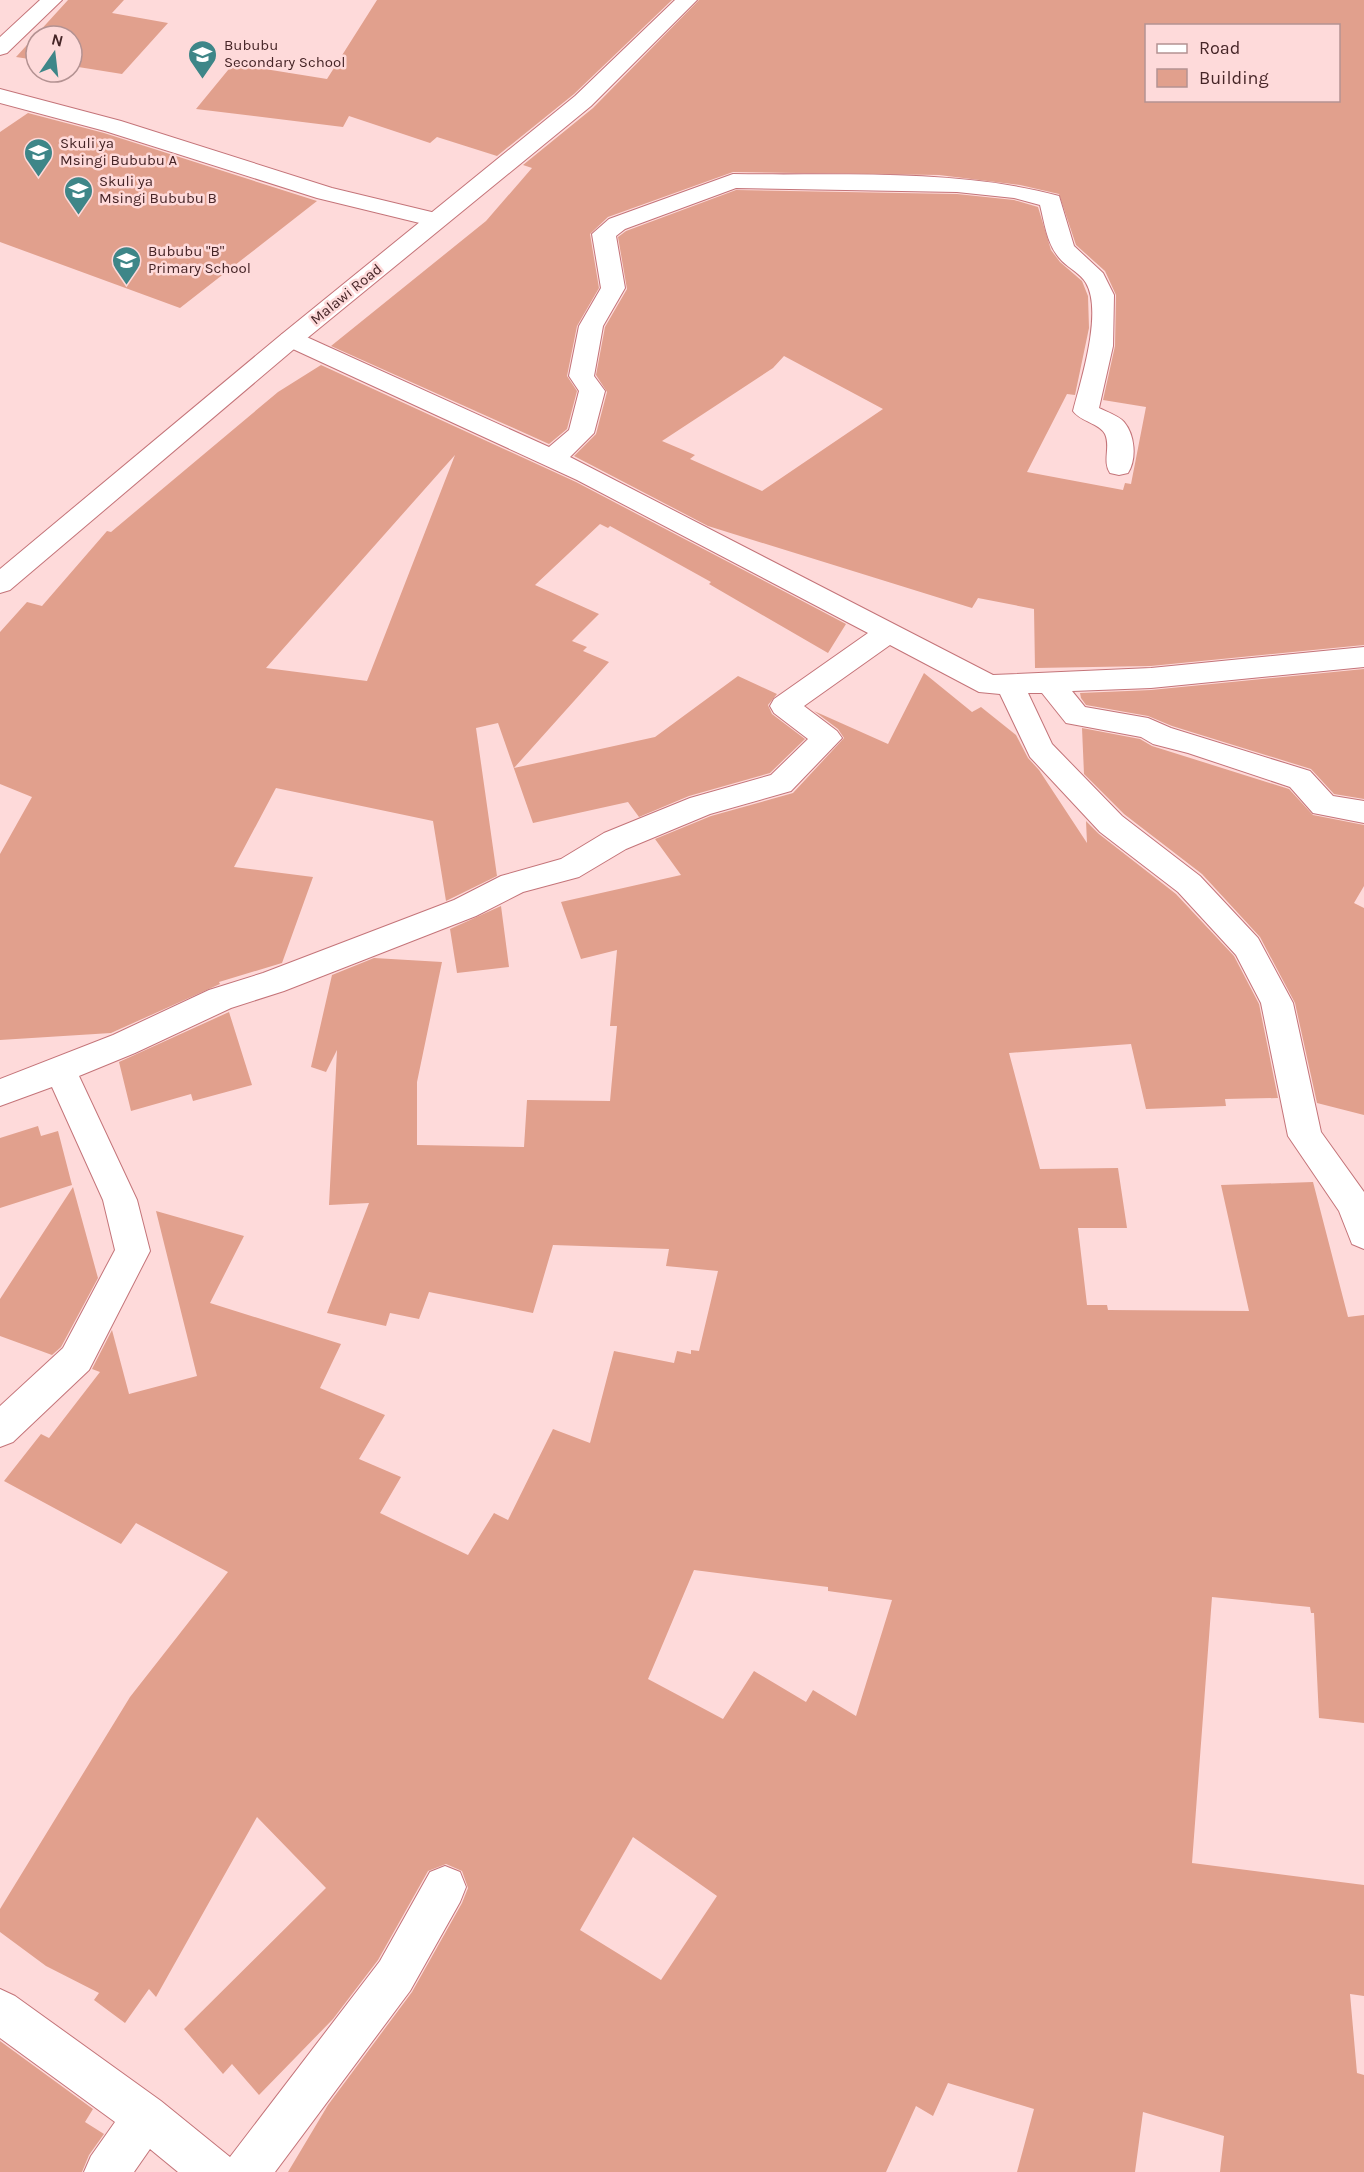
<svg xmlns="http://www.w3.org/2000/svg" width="1364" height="2172" viewBox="0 0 1364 2172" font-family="Karla,sans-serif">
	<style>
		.building { fill: #e1a08d; fill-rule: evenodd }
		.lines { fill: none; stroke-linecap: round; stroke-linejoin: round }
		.street-casing { stroke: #c47479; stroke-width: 2 }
		.primary-casing { stroke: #c47479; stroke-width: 2 }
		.street { fill: #fff; fill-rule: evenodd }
		.primary { fill: #fff; fill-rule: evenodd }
		.labels { text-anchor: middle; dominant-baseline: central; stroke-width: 5; stroke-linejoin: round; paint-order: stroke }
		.far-poi-label { font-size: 15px; fill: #462527; stroke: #fedada; text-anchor: start }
		.far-street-label { font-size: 15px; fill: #462527; stroke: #fedada }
	</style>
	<rect width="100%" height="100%" fill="#fedada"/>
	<!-- building -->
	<path class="building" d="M68,0H124L112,13L168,23L122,74L72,66V36H36V60L16,57Z
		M377,0H672L574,94L497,156L437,137L430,143L349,116L343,127L196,109L233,64L327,79Z
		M699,0H1364V645L1151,666L1035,668L1034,609L978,598L972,608L708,526L574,456L596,434L607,392L596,375L605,327L627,289L618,237L626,231L736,190L957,194L1014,200L1038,207L1051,250L1060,262L1082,281L1088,296L1089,328L1075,395L1067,394L1027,472L1123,490L1125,483L1131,484L1146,407L1103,400L1115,346L1116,295L1105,271L1076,245L1059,194L1020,185L939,175L733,172L608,217L590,234L599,288L577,326L567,376L577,391L567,429L549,444L331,346L486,221L532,168L523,165L593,108ZM1146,26H1338V100H1146ZM784,356L883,409L762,491L690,459L695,455L662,441L773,368Z
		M28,113L104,133L317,201L180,308L0,242V132Z
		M321,365L576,482L846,624L828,653L709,584L711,582L610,526L608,528L600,524L535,585L599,614L572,641L587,647L583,651L609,662L514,768L655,737L738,676L777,694L768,705L772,714L805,739L770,773L689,796L639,817L628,802L533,823L498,723L476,728L497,876L446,901L433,821L276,788L234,867L313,877L282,963L219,982L220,984L111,1033L0,1040V854L32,797L0,784V632L27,602L42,606L107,531L111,532L278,392ZM455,455L367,681L266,668Z
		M1364,669V799L1334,794L1311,769L1172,726L1148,716L1086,705L1081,698L1080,693L1151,690Z
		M924,673L972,712L981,707L1016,735L1028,758L1039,770L1087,843L1086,821L1099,834L1176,894L1234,956L1259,1004L1278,1098L1225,1099L1226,1106L1146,1109L1131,1044L1009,1053L1040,1169L1118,1168L1127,1228H1078L1087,1305H1107L1108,1310L1249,1311L1221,1185L1313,1182L1348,1317L1364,1315V1723L1319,1718L1314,1613H1311L1310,1607L1212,1597L1192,1863L1364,1885V1996L1350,1994L1357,2073L1364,2075V2172H1220L1224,2136L1143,2112L1135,2172H1017L1034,2109L948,2083L933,2116L916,2106L886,2172H288L328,2105L412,1992L462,1903L468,1888L462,1871L446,1864L428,1871L378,1960L333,2019L259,2095L232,2064L223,2074L184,2029L326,1888L257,1817L156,1997L149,1989L125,2023L94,2000L99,1993L46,1966L0,1932V1909L130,1697L228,1572L136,1523L121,1544L4,1481L41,1434L49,1438L100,1372L92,1369L112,1330L129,1394L197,1376L156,1211L244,1236L210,1303L341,1344L320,1388L385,1415L359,1459L401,1477L380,1513L468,1555L494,1513L508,1520L553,1429L590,1443L614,1351L674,1363L677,1351L691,1354V1350L699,1351L718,1271L666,1266L669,1249L553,1245L533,1313L429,1292L419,1319L390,1313L386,1326L327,1313L369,1203L329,1205L337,1050L326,1072L311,1067L332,975L374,958L442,962L417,1082V1145L524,1147L527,1100L610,1101L617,1026H610L617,950L581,959L561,902L681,875L655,839L711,816L793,793L844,738L838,729L814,711L888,744ZM694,1570L828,1587V1591L892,1600L856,1716L813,1690L806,1702L754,1671L723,1719L648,1679ZM633,1837L717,1896L661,1980L580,1930Z
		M1082,728L1140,739L1152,746L1289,789L1313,815L1364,825V886L1354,903L1364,908V1115L1317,1103L1295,1003L1260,937L1202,874L1124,814L1084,774Z
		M501,906L509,967L457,973L450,929Z
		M229,1012L252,1085L193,1101L191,1094L131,1111L119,1062Z
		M38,1126L41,1136L58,1131L72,1185L0,1208V1138Z
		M73,1187L98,1278L61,1347L52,1355L0,1336V1299Z
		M0,2041L93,2109L85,2122L104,2134L89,2155L82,2172H0Z"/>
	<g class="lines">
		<defs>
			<path id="street" d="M40,0H62L7,53L0,55V37Z
				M0,89L121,121L332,188L444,215L448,220L444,225L436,227L317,198L105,131L0,103Z
				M733,174C840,176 956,168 1059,196L1074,246L1103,273L1114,295L1113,346L1099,408C1107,412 1119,416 1124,422C1135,435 1137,459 1128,473L1119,475L1110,473C1102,461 1111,447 1105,434C1099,423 1081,422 1073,411C1081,380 1103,312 1086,283C1081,274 1069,268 1062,261C1047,246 1045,225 1040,205L1014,198L957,192L736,188L625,229L616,236L625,288L603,326L594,376L605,391L594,433L570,457L993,675L1151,668L1364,647V667L1151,688L1072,691L1085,707L1148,718L1171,728L1310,771L1333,796L1364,801V823L1313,813L1290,787L1188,753L1153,744L1141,737L1066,723L1042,693H1028L1052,744L1122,816L1200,876L1258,938L1293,1003L1321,1132L1364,1192V1249L1352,1244L1339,1211L1288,1136L1261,1003L1236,955L1178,892L1100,832L1030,757L1000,694L979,692L890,645L804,706L837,731L842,738L791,791L710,814L626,849L579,877L523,892L476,916L284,991L231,1008L135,1053L79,1076L137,1200L150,1251L89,1370L13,1442L0,1447V1406L63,1348L115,1250L103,1200L52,1087L0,1106V1079L113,1035L209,990L263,973L454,900L501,876L561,859L604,833L690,798L771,775L808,739L774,713L770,706L774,699L868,633L577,480L282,344L279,339L282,334L291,332L300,334L549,447L569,430L579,391L569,376L579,326L601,288L592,234L609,219Z
				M445,1866L460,1872L466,1887L460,1902L410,1991L275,2172H178L150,2149L134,2172H84L91,2156L115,2122L0,2038V1989L15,1996L161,2101L230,2157L380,1961L430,1872Z"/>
			<path id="primary" d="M675,0H697L591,106L300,344L10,590L0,593V569L282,334L575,96Z"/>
		</defs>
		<!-- street casing -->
		<use href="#street" class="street-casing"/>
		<!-- primary casing -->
		<use href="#primary" class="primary-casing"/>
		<!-- street -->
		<use href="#street" class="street"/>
		<!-- primary -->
		<use href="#primary" class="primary"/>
	</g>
	<!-- icons -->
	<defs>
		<symbol id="school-pin" viewBox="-11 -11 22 30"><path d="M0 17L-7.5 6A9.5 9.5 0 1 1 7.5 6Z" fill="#3e8688" stroke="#fedada"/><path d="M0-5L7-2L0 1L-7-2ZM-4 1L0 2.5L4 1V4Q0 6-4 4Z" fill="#fff"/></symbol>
	</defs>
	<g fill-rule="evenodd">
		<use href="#school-pin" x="186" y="38" width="33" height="45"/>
		<use href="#school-pin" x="22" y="136" width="33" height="45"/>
		<use href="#school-pin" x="62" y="174" width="33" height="45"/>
		<use href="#school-pin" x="110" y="244" width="33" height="45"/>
	</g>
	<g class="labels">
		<!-- far-poi labels -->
		<g class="far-poi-label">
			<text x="224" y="45">Bububu<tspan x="224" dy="17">Secondary School</tspan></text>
			<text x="60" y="143">Skuli ya<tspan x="60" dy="17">Msingi Bububu A</tspan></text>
			<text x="99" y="181">Skuli ya<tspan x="99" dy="17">Msingi Bububu B</tspan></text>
			<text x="148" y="251">Bububu "B"<tspan x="148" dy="17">Primary School</tspan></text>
		</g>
		<!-- far-street labels -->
		<g class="far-street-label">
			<text transform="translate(346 294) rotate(-39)">Malawi Road</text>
		</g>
	</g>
	<!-- legend -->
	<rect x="1145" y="24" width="195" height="78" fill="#fedada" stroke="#b49292" stroke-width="1.5"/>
	<rect x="1157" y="44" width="30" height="9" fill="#ffffff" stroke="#b49292" stroke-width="1.5"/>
	<text x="1199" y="54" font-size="18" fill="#462527">Road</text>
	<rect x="1157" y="69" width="30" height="18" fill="#e1a08d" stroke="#b49292" stroke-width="1.5"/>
	<text x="1199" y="84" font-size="18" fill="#462527">Building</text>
	<!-- north arrow -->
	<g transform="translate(54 54) rotate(14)"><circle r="28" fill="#fedada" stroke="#b49292" stroke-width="1.5"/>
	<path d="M0-4.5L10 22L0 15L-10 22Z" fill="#3e8688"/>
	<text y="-9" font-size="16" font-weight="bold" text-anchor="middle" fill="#462527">N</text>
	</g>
</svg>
